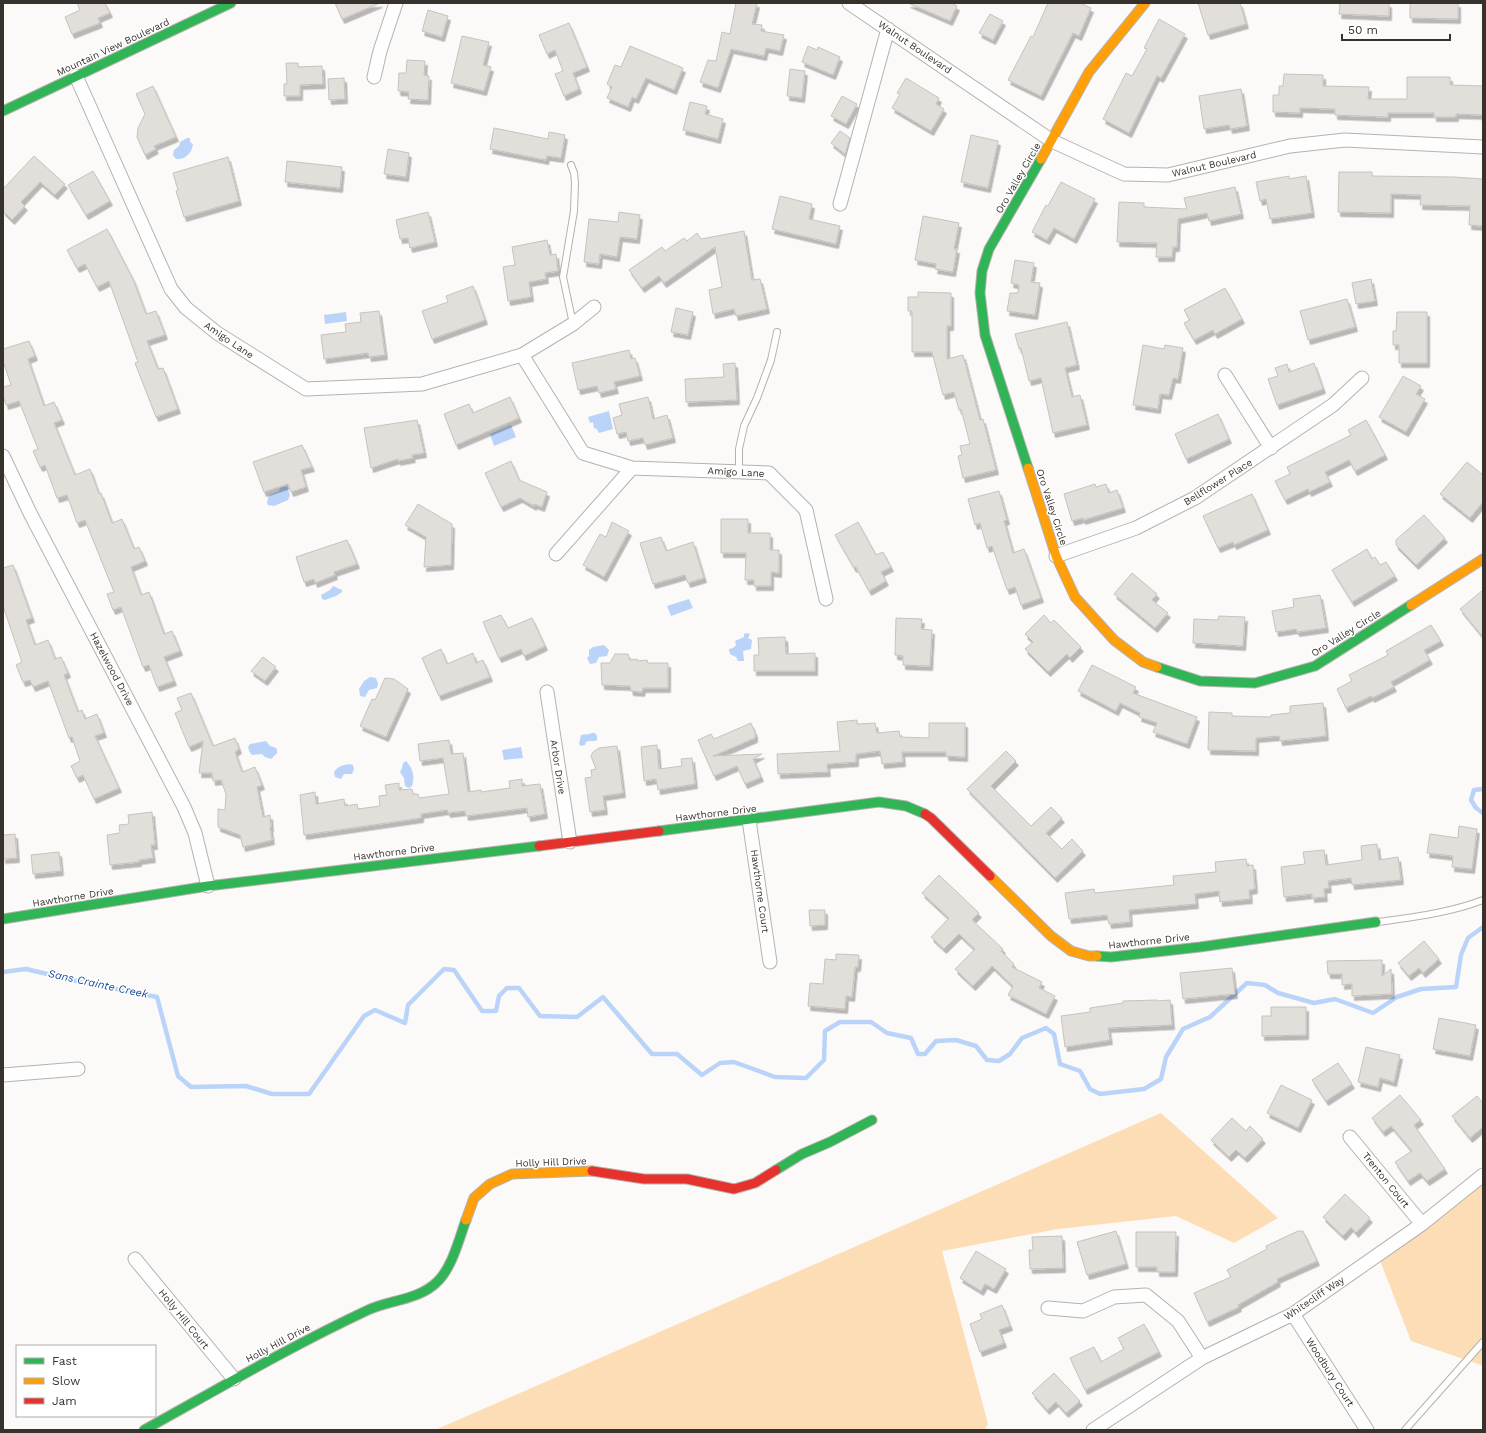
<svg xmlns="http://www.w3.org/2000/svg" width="1486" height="1433" viewBox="0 0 1486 1433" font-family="'Work Sans',sans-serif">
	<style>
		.green { fill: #fcddb5 }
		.water { fill: #bad4f9 }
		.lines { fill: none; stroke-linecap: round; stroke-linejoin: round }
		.stream { stroke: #bad4f9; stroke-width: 4.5 }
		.building { fill: #e2deda; stroke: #c6c2bf; filter: url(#shadow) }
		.lane-casing { stroke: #b5b2ae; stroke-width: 8 }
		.street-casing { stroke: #b5b2ae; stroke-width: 15 }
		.fast-casing { stroke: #b5b2ae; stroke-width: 11 }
		.slow-casing { stroke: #b5b2ae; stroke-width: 11 }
		.jam-casing { stroke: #b5b2ae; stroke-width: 11 }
		.lane { stroke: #fffefe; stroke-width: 6 }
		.street { stroke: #fffefe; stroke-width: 13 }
		.fast { stroke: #30b455; stroke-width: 9 }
		.slow { stroke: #ff9f0a; stroke-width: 9 }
		.jam { stroke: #e5322d; stroke-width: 9 }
		.labels { text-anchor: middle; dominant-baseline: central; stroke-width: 3; stroke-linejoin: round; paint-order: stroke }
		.street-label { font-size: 10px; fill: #37322c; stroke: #fff }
		.water-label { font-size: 11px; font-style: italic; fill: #144d9b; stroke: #fff }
	</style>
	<defs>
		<filter id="shadow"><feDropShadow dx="2.5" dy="4.5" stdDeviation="0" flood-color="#0004"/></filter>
	</defs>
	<rect width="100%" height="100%" fill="#fcfaf8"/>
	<!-- green -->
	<path class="green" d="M1161,1113L1278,1218L1234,1243L1176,1216L1058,1229L942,1251L988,1424L984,1430H435Z
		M1483,1175V1364L1481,1365L1411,1341L1378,1255Z"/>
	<!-- water -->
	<path class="water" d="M187,138H190V142L193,144C192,153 185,160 176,159L173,155L174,150L179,146L180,142Z
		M346,312L347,321L325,324L324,315Z
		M609,411L613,429L599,433L596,428L594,429L593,422L590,423L588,417Z
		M511,425L516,437L494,446L490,434Z
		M287,486L290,495L288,500L274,506L268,505L267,502L269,495L279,491L280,488Z
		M333,586L342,590V592L336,596L325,600L322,599L321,595L330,590Z
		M689,599L693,608L671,616L667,606Z
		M747,633L750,634L748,638L752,640L751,649L743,651L744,661H738L736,657C731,655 729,654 729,649L733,648L736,645L735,641L744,637V634Z
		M604,645L609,650L607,656L599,657L596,663L590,664L587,658L589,656V650L593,647Z
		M370,677L376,678L378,684L377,688L369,690L365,697L360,696L359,689L364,681Z
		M592,733H595L597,736V740L595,741H589L586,742L585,745L581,746L579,744L581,735C585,734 588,735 592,733Z
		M266,741L270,746L274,747L277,749V753L271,759L265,757L262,754L252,755L249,751L248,747L250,744Z
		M521,747L523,758L504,760L502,750Z
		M406,761C413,768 415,777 412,786L409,788L405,786L404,778L400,772L402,768L403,763Z
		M350,764L353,765L354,769L352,774H344L341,779L335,777L334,772C338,766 343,765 350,764Z"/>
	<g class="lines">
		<!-- stream -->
		<path class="stream" d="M1483,789L1474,790L1471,800L1476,808L1483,813
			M3,972L26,969L81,982L157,997L178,1076L191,1087L246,1086L272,1094H309L364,1016L375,1010L405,1023L408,1005L444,969L454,970L482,1011H496L499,996L507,988H519L540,1016L577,1017L603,997L652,1054H677L702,1075L720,1063L734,1062L775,1077L806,1078L824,1060L825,1031L840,1022H871L887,1033L911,1038L918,1054H925L936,1041L956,1040L976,1046L987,1060L999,1061L1010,1054L1022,1038L1046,1028L1054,1034L1060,1064L1080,1071L1090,1089L1100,1094L1144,1089L1161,1079L1166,1057L1183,1029L1210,1017L1247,983L1265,985L1278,993L1314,1003L1335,999L1373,1013L1397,997L1421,989L1456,987L1461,955L1468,938L1483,927"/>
	</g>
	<!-- building -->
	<path class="building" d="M77,3H105L110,13L98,18L100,23L72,34L65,17L80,10Z
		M335,3H380L342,19Z
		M736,3H757L752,24L762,25L761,31L784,35L780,51L766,48L764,56L731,49L718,88L700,82L708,60L716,61L722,32L730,34Z
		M908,3H951L957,6L950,21Z
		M1048,3H1080L1091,8L1079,36L1073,33L1041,96L1008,80L1031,36L1033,37Z
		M1198,3H1240L1246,24L1208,35Z
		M1340,3H1389V16L1339,14Z
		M1410,3H1458V19L1410,18Z
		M428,10L448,16L442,37L422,31Z
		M990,14L1003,21L993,40L979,33Z
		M1159,19L1185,34L1161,78L1157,76L1129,133L1103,119L1126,73L1132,76L1147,49L1144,48Z
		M569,23L587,67L573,73L579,89L564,96L555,74L563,71L555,50L547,54L539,35Z
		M462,36L489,42L483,65L491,67L484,91L451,83Z
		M630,46L683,68L674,90L646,78L636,99L632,97L628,107L607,98L612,87L607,84L615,65L621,67Z
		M808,46L817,50L818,47L840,57L833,75L802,62Z
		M407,60L425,61L424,75L429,76L428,100L408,99L409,92L398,91L399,73H406Z
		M286,63H298V67L322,66L323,84L300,85V96H284V84H287Z
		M790,69L805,71L802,98L787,96Z
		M1284,74L1323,75V86L1369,87L1368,99H1407V77H1450V85L1483,86V115L1456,114V117H1434V113H1388V117L1335,115V109L1300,108V113L1273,112V95H1279V86H1283Z
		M344,78L345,99L329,100L328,79Z
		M906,78L939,98L936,104L944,109L931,131L892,108L900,94L897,93Z
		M153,86L176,137L154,146L156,149L145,155L137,137L138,128L145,114L136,94Z
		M1241,89L1247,126L1230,129L1229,125L1204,129L1199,96Z
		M842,96L857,104L846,124L831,116Z
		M690,102L707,106L705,114L723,119L718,139L683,130Z
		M494,128L548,139L549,132L565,135L561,158L547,156L546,160L490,149Z
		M840,131L850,138L845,154L831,143Z
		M971,135L998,141L988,188L961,182Z
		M388,149L409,153L406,177L384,174Z
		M34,156L65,184L55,195L40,182L21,202L25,206L12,220L3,211V189Z
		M228,157L239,201L184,217L176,191L178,190L173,173Z
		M287,161L342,167L340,188L285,182Z
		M93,171L110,201L86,215L68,185Z
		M1339,172H1372V176L1454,177L1483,179V226L1469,225L1470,206L1420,205L1421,195L1391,194V213L1338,212Z
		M1289,176V179L1306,176L1312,213L1270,219L1266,199L1260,201L1256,182Z
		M1061,182L1095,199L1074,239L1054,228L1047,240L1032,232L1046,205L1048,206Z
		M1235,187L1241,214L1209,221L1207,213L1178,219L1177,247H1173L1172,257H1156L1157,243L1117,242L1119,202L1144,203V207L1187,209L1184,198Z
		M780,196L812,204L809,219L840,226L836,244L772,229Z
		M428,212L435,242L410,248L408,238L400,239L396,220Z
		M619,212L640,215L637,239L620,237L617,257L600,254L599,264L584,262L589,219L618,222Z
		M923,216L959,223L954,249H957L953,272L935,269L936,264L915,260Z
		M107,229L133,279L146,314L156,311L165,335L147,341L158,369L163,368L178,409L156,417L135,363L138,362L109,281L97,287L85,264L77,268L67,250Z
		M744,231L752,280L760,279L767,309L736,316L734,309L713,314L709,290L722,287L715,247L664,283L659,276L642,288L629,270L662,247L665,251L684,238L687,241L697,233L701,239Z
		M547,240L550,255L556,254L558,271L545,273L546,279L529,282L531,297L508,301L503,267L515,265L512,247Z
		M1015,260L1034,263L1031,282L1040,283L1035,315L1007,311L1010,293H1018L1019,285L1011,283Z
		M1371,279L1375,301L1356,304L1352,283Z
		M473,286L485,320L432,339L422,311L448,302L446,296Z
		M1225,288L1242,319L1215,334L1213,330L1194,340L1184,323L1190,320L1184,310Z
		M918,292L951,293V326H947V359L963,355L980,420L983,419L996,470L963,478L958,456L962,455L960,446L970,444L961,409L959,410L954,392L943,395L932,352H912V311H908V297H918Z
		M1347,299L1355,327L1308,340L1300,311Z
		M676,308L693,312L688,335L671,332Z
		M379,311L385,355L369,357L368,353L324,359L321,335L346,332L345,324L361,322L360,313Z
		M1397,312H1427V363H1399V345H1393V331H1396Z
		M1067,322L1077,365L1065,368L1072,397L1080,395L1087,425L1053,433L1041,378L1029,381L1021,348L1019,349L1015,334Z
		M29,341L35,356L28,359L44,406L54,402L62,420L54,423L75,475L90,469L99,494L101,493L112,523L122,519L134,549L139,547L145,561L131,567L141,595L149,592L164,634L172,631L180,651L164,657L174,681L157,687L149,665L143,667L121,607L113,610L107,594L114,592L85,520L77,523L67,495L57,498L45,465L40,467L33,451L38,449L19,401L6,405L3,395V387L11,385L3,361V349Z
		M1143,345L1164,349L1165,345L1183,348L1178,379L1173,378L1169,395L1160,394L1158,409L1133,405Z
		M629,350L631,359L635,358L640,376L614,382L616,389L599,393L597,386L578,390L572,363Z
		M735,363L737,400L686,402L685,379L724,377L723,364Z
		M1314,363L1323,389L1277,405L1268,379L1278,376L1275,368L1287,364L1289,372Z
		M1403,376L1421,386L1416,394L1425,399L1406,432L1379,417Z
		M510,397L519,418L456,445L444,414L469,404L473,413Z
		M648,397L653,419L667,415L673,438L645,445L643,438L628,441L626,432L617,434L613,418L622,415L619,404Z
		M1218,414L1229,439L1186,459L1175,434Z
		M417,420L424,453L412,455L413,458L398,461V459L371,468L364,428Z
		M1366,420L1385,455L1355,471L1349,460L1325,472L1330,482L1309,492L1308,489L1285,500L1275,481L1290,474L1287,467L1351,435L1348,430Z
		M302,445L312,467L301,470L306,487L291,492L288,484L264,492L253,462Z
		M511,461L519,480L547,492L542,507L534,504V506L520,498L501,507L485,473Z
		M1467,462L1483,475V502L1470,518L1440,494Z
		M1095,484L1096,487L1106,484L1109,493L1117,490L1123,508L1083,520V518L1072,521L1064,494Z
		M999,491L1007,520L1004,521L1013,553L1024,549L1041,598L1021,605L1015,587L1007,590L992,546L987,548L980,523L975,525L968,499Z
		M1252,494L1268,530L1234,545L1233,542L1218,548L1203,516Z
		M418,504L452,524L451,565L424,567L426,537L405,525Z
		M1424,515L1445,538L1416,565L1396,545V540Z
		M721,519H748V533H770V550H779V573L771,572V586H754V580H745L746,553H721Z
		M612,522L629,531L604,577L583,565L600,534L606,537Z
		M858,522L876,555L883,552L891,567L881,572L886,581L869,591L856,567L854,568L835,535Z
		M661,537L666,551L693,542L704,578L688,583L685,575L653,584L640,543Z
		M347,540L357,564L334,572L335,575L315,583L314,579L304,582L296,557Z
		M1367,549L1372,559L1375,557L1380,565L1386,562L1395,576L1352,602L1332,570Z
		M13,565L32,618L26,620L35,645L48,640L55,659L61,657L68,673L64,675L78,712L82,710L85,719L97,714L104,733L95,736L119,788L94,799L83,775L77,778L71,766L80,761L72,737L69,738L48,681L33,687L30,680L23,682L16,665L22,662L3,606V568Z
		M1132,573L1157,594L1152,600L1168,613L1155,628L1114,594Z
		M1483,590V637L1460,609Z
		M1320,595L1326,628L1297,632L1296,629L1276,632L1272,611L1294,607L1293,599Z
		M501,615L508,628L532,618L545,646L524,656L521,649L499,658L483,622Z
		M1044,615L1051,623L1054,620L1081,647L1070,658L1067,654L1048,672L1025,649L1033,642L1025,634Z
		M1219,616L1245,617L1243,646L1193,643L1194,619L1218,620Z
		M896,618L922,619L921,629L932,630L930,666L903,665V656L895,655Z
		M1431,625L1441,641L1424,650L1430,660L1391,682L1394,687L1372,698L1371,696L1346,708L1337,689L1352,681L1349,675L1388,655L1386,651Z
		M785,637L786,654L815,653V671H754V655H759L758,638Z
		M441,649L447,664L473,653L476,663L483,660L490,677L439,696L422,658Z
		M615,654H628L630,660L637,659V661L647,660L648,663H668V688H643L642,692L631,691L630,686L602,685L601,663H610Z
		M263,657L276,667L265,681L251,671Z
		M1092,665L1136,687L1133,693L1197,717L1187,744L1153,732L1157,723L1139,717L1140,713L1120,703L1116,711L1078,691Z
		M385,678L394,679L408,689L386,737L360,726L372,699L375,700Z
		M191,693L213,746L235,738L239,749L235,752L242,772L255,767L262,785L257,787L263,817L270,815L271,827H270L272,840L243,847L240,835L218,827V809L225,810L226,794L221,780L213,781L212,773H199L203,741L189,747L175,713L182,710L177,698Z
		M1323,703L1326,736L1280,741L1279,736L1256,738V751L1208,750L1209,712L1232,713V716L1271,717V715L1290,713V706Z
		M857,720V724L875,723L877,733L899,731L900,737L929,738V723H965V757L946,756V752H902L903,762L882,764L880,751L856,754V762L827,764L828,772L778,774L777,754L840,751L837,722Z
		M751,723L755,733V738L713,756L762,754L753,759L761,777L745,784L737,766L714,776L698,740L711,734L714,739Z
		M449,740L451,754L463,753L468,792L481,790V792L510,788L509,781L522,779V786L540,784L545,814L528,817L527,808L466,816L465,811L448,813L447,810L421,814V818L304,835L300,795L315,792L316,804L344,799L345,806L357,804L358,809L380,806L379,796L387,795L385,785L399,783V790L412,789L413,794H418L419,798L449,794L443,758L420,761L418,744Z
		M657,745L659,769L682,766L681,759L692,758L695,784L658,790L656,779L644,781L641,747Z
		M617,746L623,793L603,796L605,810L590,812L585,778L592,777L591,770L596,769L591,756L593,752L599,748Z
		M1006,751L1016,761L991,786L1031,826L1051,807L1062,818L1046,833L1062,849L1072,839L1083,851L1055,878L967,789Z
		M152,812L155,845H151L153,858L139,860V862L110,865L107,835L120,833L119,825L129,824L128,815Z
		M1459,826L1477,829L1472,869L1452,867L1453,856L1427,853L1430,834L1458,838Z
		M15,834L17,858L3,859V835Z
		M1377,844L1379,860L1398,857L1401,880L1352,885L1351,878L1328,881L1329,888L1324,889L1325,897L1312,898V894L1284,897L1281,867L1305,864L1303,852L1324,850L1326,865L1362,860L1361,846Z
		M59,852L61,871L33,874L31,855Z
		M1246,859L1247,866L1253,865L1255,889L1249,890L1250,899L1220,902L1219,891L1195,894L1196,904L1129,910L1130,922L1109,924L1107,915L1069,919L1065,893L1094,889L1095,893L1174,885L1173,876L1216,872L1215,862Z
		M939,875L979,913L972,920L1003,949L1001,951L1014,964L1012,967L1042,982L1039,988L1055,996L1046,1014L1008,995L1013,986L992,966L973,986L955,969L975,949L959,934L944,949L931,937L949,918L922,893Z
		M809,910H825V925L810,926Z
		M1424,941L1439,959L1423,973L1419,968L1409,976L1398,963Z
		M836,954L859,955L858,967H855L852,997L846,996L845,1009L808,1006L810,983L823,984L825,959L836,960Z
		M1382,960V976L1391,969L1392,994L1352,996V984L1342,985V974H1328L1327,961Z
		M1232,968L1235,994L1183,999L1180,973Z
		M1157,1000V1001L1170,1000L1172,1025L1108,1028L1110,1040L1065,1047L1061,1016L1090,1012V1008L1123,1003V1001Z
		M1271,1007H1306V1035L1262,1036V1016H1271Z
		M1439,1018L1476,1025L1470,1056L1433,1049Z
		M1366,1047L1400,1055L1394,1082L1380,1078L1378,1087L1358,1082Z
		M1338,1063L1352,1084L1326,1101L1312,1080Z
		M1281,1085L1312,1100L1298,1128L1267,1113Z
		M1400,1095L1421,1120L1414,1125L1445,1169L1427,1181L1420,1173L1408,1181L1395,1162L1412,1151L1391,1126L1383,1132L1372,1118Z
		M1477,1096L1483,1103V1127L1470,1138L1452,1116Z
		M1232,1118L1246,1131L1250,1126L1263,1139L1245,1158L1236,1150L1229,1157L1211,1140Z
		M1345,1194L1370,1218L1356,1233L1351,1227L1343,1236L1323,1217Z
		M1116,1231L1126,1264L1087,1275L1077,1242Z
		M1298,1231H1303L1317,1261L1277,1279L1278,1282L1238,1305L1239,1307L1207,1322L1194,1293L1231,1277L1227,1270L1267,1249L1266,1246Z
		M1136,1232H1176L1175,1272H1157V1267H1136Z
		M1062,1236L1063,1268L1030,1269L1029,1250H1033L1032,1237Z
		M976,1251L1006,1269L994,1289L985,1284L981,1291L960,1278Z
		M1002,1305L1010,1326L999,1330L1004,1343L980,1352L970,1324L982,1319L980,1314Z
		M1144,1324L1159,1352L1085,1390L1070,1358L1094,1347L1101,1362L1124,1349L1118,1338Z
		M1054,1373L1080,1401L1066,1413L1056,1402L1047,1410L1032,1393Z"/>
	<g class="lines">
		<defs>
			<path id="lane" d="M571,165L574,173L575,183L574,211L563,277L573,324
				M739,472V449L744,426L757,398L771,360L777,332
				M1378,922C1414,917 1449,913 1483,900
				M1405,1430L1483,1342"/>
			<path id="street" d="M849,3L1052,141L1124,174L1168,175L1290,146L1345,140L1483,147
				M76,76L171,289L186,308L217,333L306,389L422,384L522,355L573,324L594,307
				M374,77L380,51L396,3
				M840,204L888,29
				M522,355L583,453L632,468L556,554
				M1225,375L1271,448
				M3,456L30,513L184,807L195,833L208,886
				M632,468L769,473L806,510L826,599
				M1056,556L1136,528L1195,498L1333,405L1362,378
				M547,692L570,842
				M749,820L770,962
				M3,1075L78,1069
				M1350,1137L1422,1224
				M135,1259L234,1379
				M1048,1308L1083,1311L1114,1297L1146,1295L1178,1321L1202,1358
				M1293,1314L1367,1430
				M1093,1430L1202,1358L1293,1314L1422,1224L1483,1175"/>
			<path id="fast" d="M3,111L231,3
				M1028,468L985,335L980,293L982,271L989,249L1041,159
				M1157,667L1200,681L1255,683L1315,666L1411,605
				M659,831L879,802L906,806L925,814
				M3,919L208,886L539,846
				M1097,956L1111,957L1200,947L1376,922
				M776,1170L802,1154L830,1142L872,1120
				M144,1430C218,1389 291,1346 368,1310C389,1300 419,1300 437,1282C452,1268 459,1239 466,1220"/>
			<path id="slow" d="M1041,159L1089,72L1145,3
				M1028,468L1056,556L1075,597L1114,640L1143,662L1157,667
				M1411,605L1483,559
				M990,876L1051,936L1071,951L1089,956H1097
				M466,1220L474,1198L490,1184L512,1174L592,1171"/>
			<path id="jam" d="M925,814L931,818L990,876
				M539,846L659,831
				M592,1171L644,1179H687L734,1189L755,1183L776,1170"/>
		</defs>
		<!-- lane casing -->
		<use href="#lane" class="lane-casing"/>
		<!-- street casing -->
		<use href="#street" class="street-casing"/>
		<!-- fast casing -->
		<use href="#fast" class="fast-casing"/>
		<!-- slow casing -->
		<use href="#slow" class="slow-casing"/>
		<!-- jam casing -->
		<use href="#jam" class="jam-casing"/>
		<!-- lane -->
		<use href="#lane" class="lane"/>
		<!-- street -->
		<use href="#street" class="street"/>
		<!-- fast -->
		<use href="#fast" class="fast"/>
		<!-- slow -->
		<use href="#slow" class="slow"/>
		<!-- jam -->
		<use href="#jam" class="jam"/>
	</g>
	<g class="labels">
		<!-- street labels -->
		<g class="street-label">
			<text transform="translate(113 47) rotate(-25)">Mountain View Boulevard</text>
			<text transform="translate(915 47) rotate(34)">Walnut Boulevard</text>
			<text transform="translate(1214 164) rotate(-13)">Walnut Boulevard</text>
			<text transform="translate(1018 178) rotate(-60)">Oro Valley Circle</text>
			<text transform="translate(229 340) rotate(34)">Amigo Lane</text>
			<text transform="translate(736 472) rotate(3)">Amigo Lane</text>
			<text transform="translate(1218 482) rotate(-32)">Bellflower Place</text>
			<text transform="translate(1052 507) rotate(72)">Oro Valley Circle</text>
			<text transform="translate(1346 633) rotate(-32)">Oro Valley Circle</text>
			<text transform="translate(112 669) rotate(62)">Hazelwood Drive</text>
			<text transform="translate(558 767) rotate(81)">Arbor Drive</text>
			<text transform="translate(716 813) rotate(-7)">Hawthorne Drive</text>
			<text transform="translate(394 852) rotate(-7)">Hawthorne Drive</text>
			<text transform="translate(760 891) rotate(82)">Hawthorne Court</text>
			<text transform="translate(73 897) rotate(-9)">Hawthorne Drive</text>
			<text transform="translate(1149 941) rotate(-6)">Hawthorne Drive</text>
			<text transform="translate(551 1162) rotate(-2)">Holly Hill Drive</text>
			<text transform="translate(1386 1180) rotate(51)">Trenton Court</text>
			<text transform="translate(1314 1298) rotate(-34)">Whitecliff Way</text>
			<text transform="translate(184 1319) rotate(51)">Holly Hill Court</text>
			<text transform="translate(278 1343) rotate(-28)">Holly Hill Drive</text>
			<text transform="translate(1330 1372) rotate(57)">Woodbury Court</text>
		</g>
		<!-- water labels -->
		<g class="water-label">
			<text transform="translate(98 984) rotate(12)">Sans Crainte Creek</text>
		</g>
	</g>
	<!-- border -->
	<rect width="1486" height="1433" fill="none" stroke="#37322c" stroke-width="8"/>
	<!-- legend -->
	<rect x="16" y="1345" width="140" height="72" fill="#ffffff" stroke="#afadab"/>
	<rect x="24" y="1358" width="20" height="6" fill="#30b455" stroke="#afadab"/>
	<text x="52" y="1365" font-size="12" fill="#37322c">Fast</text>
	<rect x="24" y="1378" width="20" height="6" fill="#ff9f0a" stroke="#afadab"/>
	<text x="52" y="1385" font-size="12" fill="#37322c">Slow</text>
	<rect x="24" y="1398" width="20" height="6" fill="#e5322d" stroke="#afadab"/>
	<text x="52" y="1405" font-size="12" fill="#37322c">Jam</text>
	<!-- scale -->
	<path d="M1342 34v6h108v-6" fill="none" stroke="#37322c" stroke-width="2"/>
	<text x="1348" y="34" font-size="12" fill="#37322c" stroke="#ffffff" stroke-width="3" paint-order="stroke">50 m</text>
</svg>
